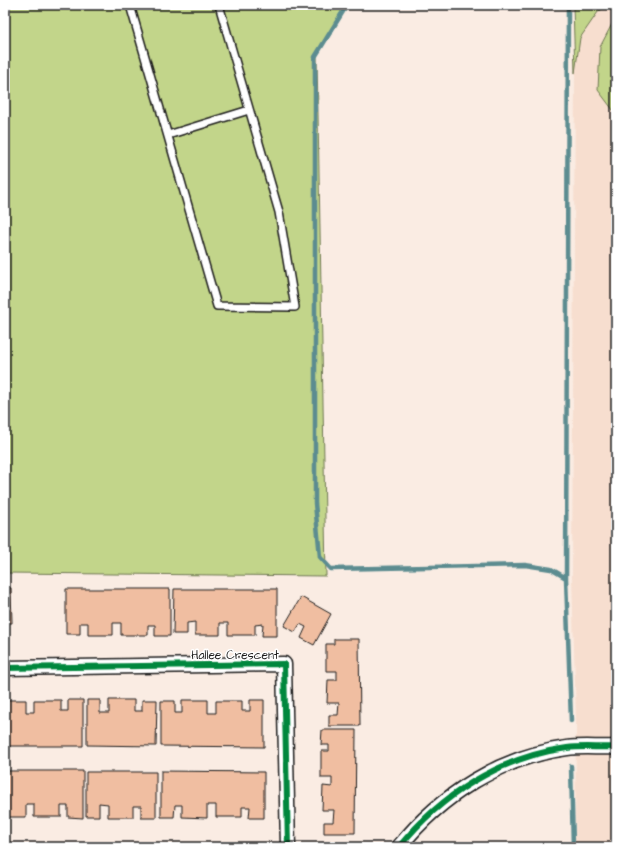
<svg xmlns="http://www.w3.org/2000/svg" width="621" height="852" viewBox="0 0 621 852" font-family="'Architects Daughter',sans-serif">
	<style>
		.built { fill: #f7decf }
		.green { fill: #c2d58a; stroke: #6f7853 }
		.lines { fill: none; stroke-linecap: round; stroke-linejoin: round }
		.stream { stroke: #5b8c90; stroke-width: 4.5 }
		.building { fill: #f0bea1; stroke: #1c1c1c }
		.lane-casing { stroke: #1c1c1c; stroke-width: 10 }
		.street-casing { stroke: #1c1c1c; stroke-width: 17 }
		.lane { stroke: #fff; stroke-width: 7 }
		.street { stroke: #fff; stroke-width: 14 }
		.cycleway-casing { stroke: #fff; stroke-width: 8 }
		.cycleway { stroke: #00873e; stroke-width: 6 }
		.labels { text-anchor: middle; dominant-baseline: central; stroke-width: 3; stroke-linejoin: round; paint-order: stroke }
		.street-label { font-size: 12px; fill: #1c1c1c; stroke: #fff }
	</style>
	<rect width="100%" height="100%" fill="#faece3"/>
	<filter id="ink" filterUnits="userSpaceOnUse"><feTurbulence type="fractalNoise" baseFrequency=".025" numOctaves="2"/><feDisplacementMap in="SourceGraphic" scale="8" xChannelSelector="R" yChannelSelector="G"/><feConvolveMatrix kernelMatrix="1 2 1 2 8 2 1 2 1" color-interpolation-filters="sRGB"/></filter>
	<g filter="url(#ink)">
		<!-- built -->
		<path class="built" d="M573,5H616V847H575L576,720L572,577L575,73Z"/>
		<!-- green -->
		<path class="green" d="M5,5H347L317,56L326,576L5,573Z
			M573,5H607L598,12L580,38L575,73Z
			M616,20V114L598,90L600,47L612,24Z"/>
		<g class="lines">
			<!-- stream -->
			<path class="stream" d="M347,5L315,57V503L320,557L331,569L525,565L551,569L566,578L571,721
				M566,578L568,5
				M571,766L573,847"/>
		</g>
		<!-- building -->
		<path class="building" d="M5,588H11L12,623H6V632Z
			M66,589H170V636H155V625H148V635H121V623H113V635H88V623H80V634H66Z
			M174,589H277V636H262L263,624L255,625V635H228V623H220V635H195V622L187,623V634H173Z
			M301,597L331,614L314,645L301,638L306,627L300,624L295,632L284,626Z
			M334,639H359L360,726H329V715H338L339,703H327L328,680H337V671H326V644H334Z
			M5,700H26V712H34V700H61V711H68V700H83V746H5Z
			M87,700H100V713H109V700H134V711H142V700H157L156,746L87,745Z
			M182,700H208V713H216V701H242V711H250V700H264V747L161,746V701H175V713H182Z
			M322,730H356L355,833H324V822H333L334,810H322L323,786L332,787V778H321V751H329V745H321Z
			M5,771H83V818L68,817V806H61V817H34V804H26V817H5Z
			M161,771L264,772V818H249L250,807H242V817H216V805H207V818L182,817V805H175L174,817H161Z
			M86,772H156V818H141V806H133V817H108V804L99,803V816H86Z"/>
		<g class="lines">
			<defs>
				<path id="lane" d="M130,5L217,306L295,307L279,212L219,5
					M168,135L249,110"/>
				<path id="street" d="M5,668L284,664L288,847
					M399,847C441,795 500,757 567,748C583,746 600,748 616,747"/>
			</defs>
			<!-- lane casing -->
			<use href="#lane" class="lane-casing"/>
			<!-- street casing -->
			<use href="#street" class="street-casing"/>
			<!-- lane -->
			<use href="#lane" class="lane"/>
			<!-- street -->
			<use href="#street" class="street"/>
			<defs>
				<path id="cycleway" d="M5,668L284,664L288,847
					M399,847C441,795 500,757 567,748C583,746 600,748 616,747"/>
			</defs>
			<!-- cycleway casing -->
			<use href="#cycleway" class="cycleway-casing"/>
			<!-- cycleway -->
			<use href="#cycleway" class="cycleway"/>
		</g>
	</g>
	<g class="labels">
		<!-- street labels -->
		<g class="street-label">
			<text x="235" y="655">Hallee Crescent</text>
		</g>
	</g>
	<!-- margin -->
	<rect width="621" height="852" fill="none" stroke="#fff" stroke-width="20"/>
	<rect x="10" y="10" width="601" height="832" fill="none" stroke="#1c1c1c" stroke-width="1.5" filter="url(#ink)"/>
</svg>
